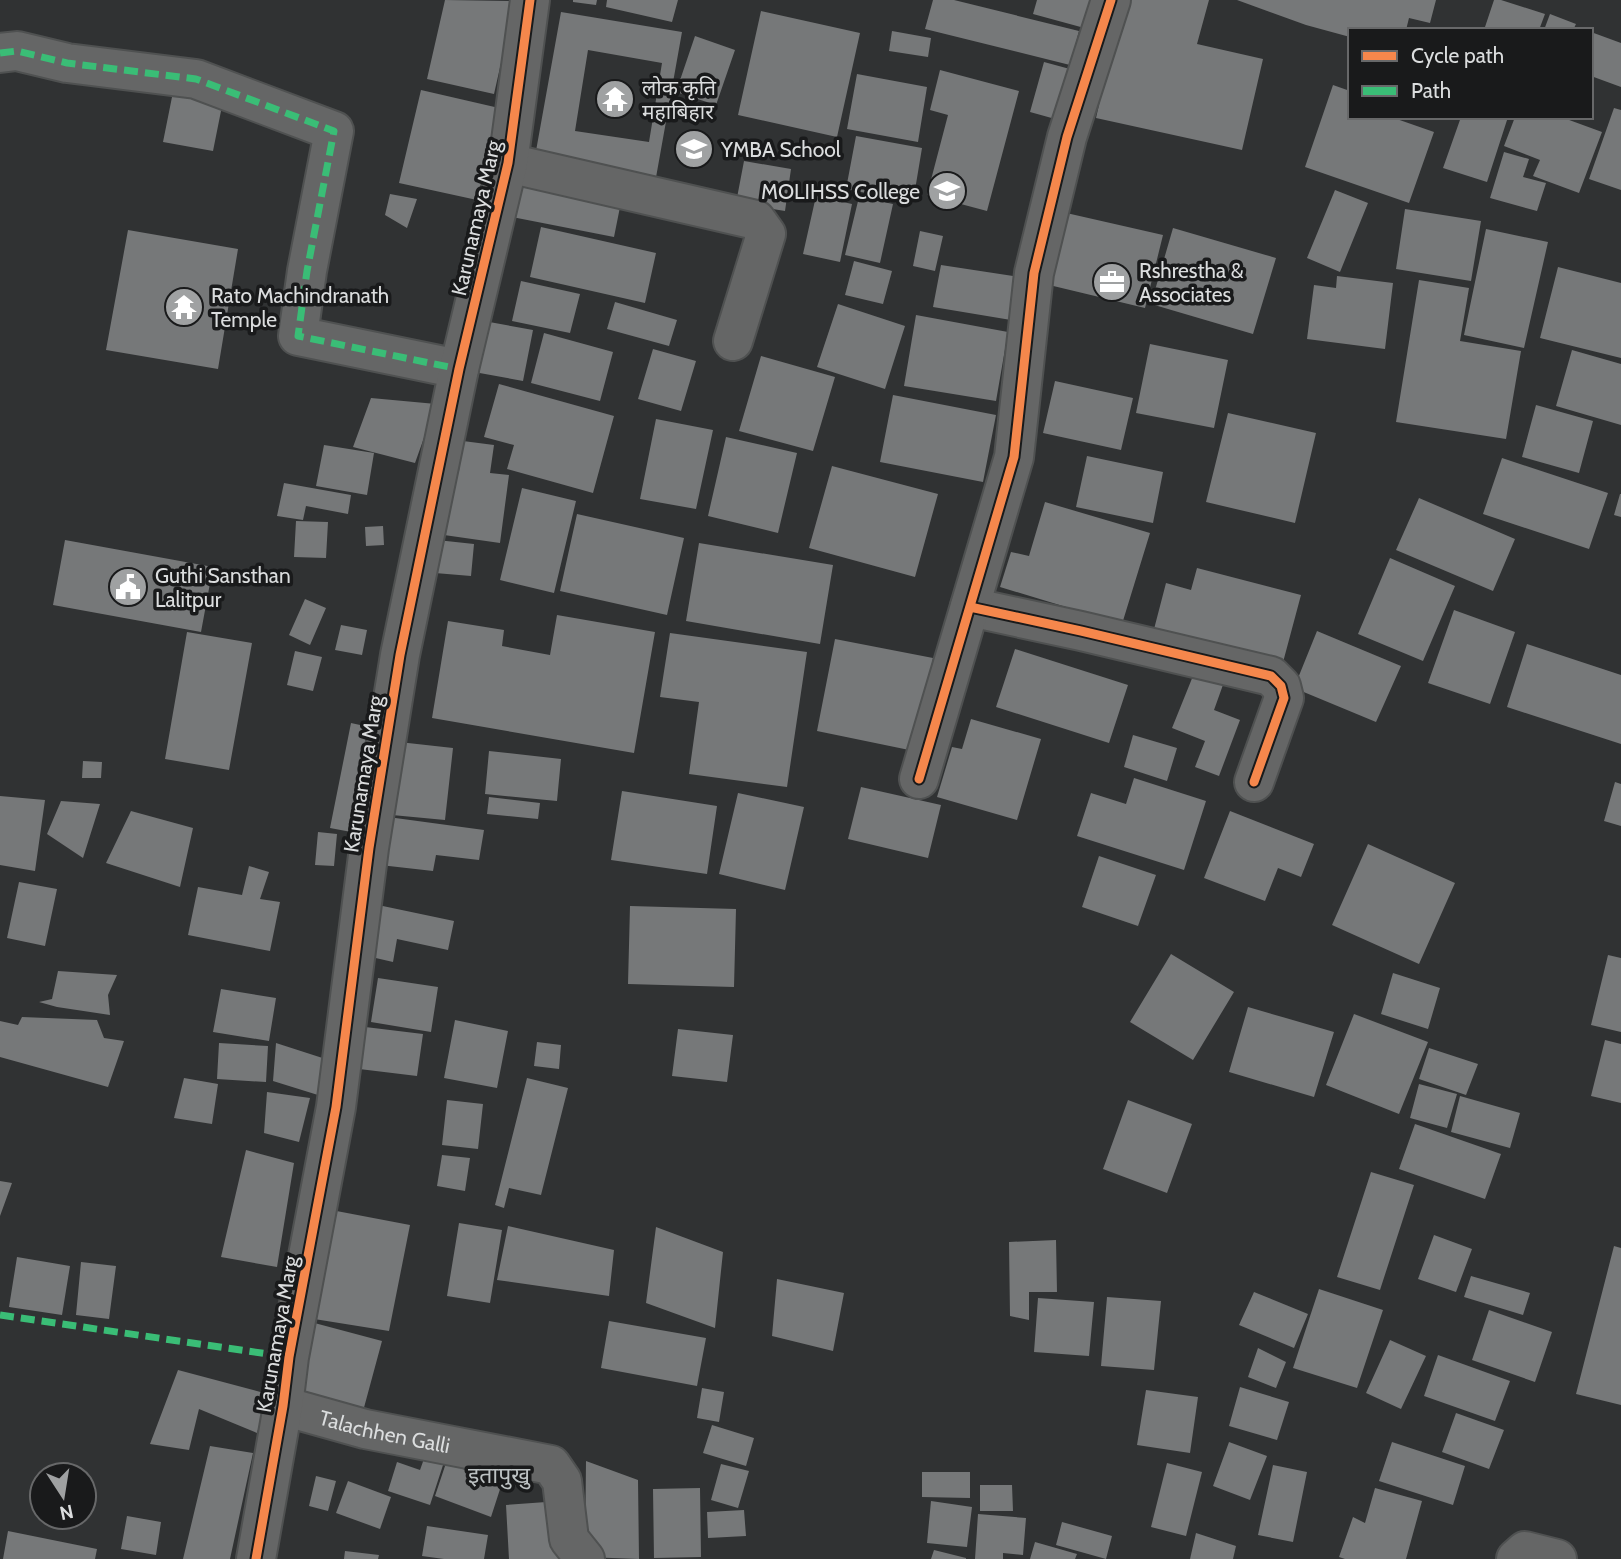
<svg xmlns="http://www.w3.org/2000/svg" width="1621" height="1559" viewBox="0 0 1621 1559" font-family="Cabin,'Noto Sans Devanagari',sans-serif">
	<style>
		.building { fill: #767879; fill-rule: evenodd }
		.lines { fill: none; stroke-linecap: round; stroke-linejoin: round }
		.minor-casing { stroke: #4f5151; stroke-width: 42 }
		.minor { stroke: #656666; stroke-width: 38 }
		.quiet { stroke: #3abd76; stroke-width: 7; stroke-dasharray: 14 7; stroke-linecap: butt }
		.cycleway-casing { stroke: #191a1b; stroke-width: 13 }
		.cycleway { stroke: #f5874c; stroke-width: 9 }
		.labels { text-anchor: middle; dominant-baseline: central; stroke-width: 7; stroke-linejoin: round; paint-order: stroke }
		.poi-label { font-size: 21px; fill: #dbddde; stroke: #191a1b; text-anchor: start }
		.street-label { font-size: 21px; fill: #dbddde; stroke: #191a1b }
		.neighbourhood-label { font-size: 23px; fill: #bdc2c3; stroke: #191a1b }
	</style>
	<rect width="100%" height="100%" fill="#303233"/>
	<!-- building -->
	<path class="building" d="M445,0L515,1L494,94L427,79Z
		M573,0H597L596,5L573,2Z
		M607,0H678L672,22L606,7Z
		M933,0H954L1079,31L1070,65L925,29Z
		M1037,0H1096L1088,29L1033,14Z
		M1128,0H1209L1197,44L1263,59L1242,150L1096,118L1117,26Z
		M1237,0H1436L1430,23L1409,18L1406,30H1350V37L1306,25Z
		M1494,0H1501L1545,14L1539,30H1484Z
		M761,11L860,33L837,137L738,115Z
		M561,12L682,32L655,183L534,162ZM588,50L662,63L649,142L575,131Z
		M1550,14L1576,24L1573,30H1544Z
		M892,31L931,38L928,57L889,51Z
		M1591,32L1621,43V87L1591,76Z
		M695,36L735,50L716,105L676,92Z
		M1044,62L1081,72L1066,122L1030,112Z
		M940,70L1019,91L987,211L927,195L948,115L930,110Z
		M857,74L927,87L918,142L847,129Z
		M1333,85L1350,91V117H1391L1434,132L1409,203L1305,167Z
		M421,90L499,108L477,200L399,183Z
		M173,92L223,101L213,151L163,142Z
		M1614,108L1621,110V190L1589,179Z
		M1461,117H1508L1487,182L1443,168Z
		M1515,117H1561L1602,132L1579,193L1533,176L1540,160L1504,146Z
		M856,136L922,148L913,202L846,189Z
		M1504,152L1529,159L1523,177L1546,183L1537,211L1490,198Z
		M744,161L791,169L785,211L736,203Z
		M520,177L622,197L614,237L512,217Z
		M1335,190L1368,203L1340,272L1307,258Z
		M390,194L417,199L407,228L385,215Z
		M816,196L852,204L840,262L803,254Z
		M859,197L893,204L880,263L845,255Z
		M1405,209L1481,221L1471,281L1396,269Z
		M1062,212L1163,235L1145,308L1045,284Z
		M541,227L656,253L645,303L530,277Z
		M1173,228L1276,258L1253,334L1151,304Z
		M1486,229L1548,242L1524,348L1464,335Z
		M128,230L238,249L218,369L106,350Z
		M920,231L943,236L935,271L913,266Z
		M854,261L892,271L883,304L845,295Z
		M941,265L1019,277L1011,320L933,307Z
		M1558,267L1621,283V358L1540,338Z
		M1337,276L1393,283L1385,349L1307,339L1314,285L1336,288Z
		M1419,280L1469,288L1460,341L1521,351L1506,439L1396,422Z
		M521,281L580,294L570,333L512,321Z
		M615,302L677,320L669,346L607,329Z
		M838,304L905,326L885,389L817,367Z
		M916,315L1008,332L996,401L904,386Z
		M473,319L533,330L523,381L463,370Z
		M544,333L613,352L600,401L531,383Z
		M1150,344L1228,360L1214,428L1136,413Z
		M653,349L696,361L681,411L638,399Z
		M1572,350L1621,364V425L1556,406Z
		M761,356L835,377L813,451L739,431Z
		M1055,381L1133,398L1121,450L1043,433Z
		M499,384L614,416L593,493L507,469L514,445L484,437Z
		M893,395L996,415L983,482L880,462Z
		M371,398L436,404L415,463L353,447Z
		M1536,405L1593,421L1579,473L1522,457Z
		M1228,413L1316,433L1295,523L1206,502Z
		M656,419L713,430L696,509L640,499Z
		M726,437L797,453L778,533L708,516Z
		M463,441L494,445L490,473L509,475L500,543L437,534L446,469L459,471Z
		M324,445L374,453L367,495L316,486Z
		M1087,456L1163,472L1153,523L1076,507Z
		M1502,458L1608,493L1589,549L1483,514Z
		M832,466L938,494L915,577L809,548Z
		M284,483L351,495L348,514L306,506L303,520L277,516Z
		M522,488L576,501L554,593L500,580Z
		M1620,494H1621V517L1614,515Z
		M1419,498L1515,539L1493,591L1396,550Z
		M1045,502L1150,533L1122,624L1000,587L1011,552L1029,556Z
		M577,514L684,538L667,615L560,591Z
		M296,521L328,522L326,558L294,557Z
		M383,526L384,545L366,546L365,527Z
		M65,540L213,567L201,632L53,605Z
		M437,540L474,544L471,576L435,573Z
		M699,543L833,565L820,644L686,621Z
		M1390,558L1455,586L1423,661L1358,634Z
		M1197,568L1301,595L1282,666L1153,633L1166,583L1191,590Z
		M305,599L326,608L310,645L289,635Z
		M1454,610L1515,632L1490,704L1428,683Z
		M557,615L655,632L634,753L432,718L448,621L504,630L502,646L550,655Z
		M341,625L367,630L362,655L335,650Z
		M1317,631L1401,666L1376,722L1294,688Z
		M187,632L252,643L229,770L165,759Z
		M670,633L807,652L787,787L689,774L699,702L660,697Z
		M835,639L933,658L914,751L817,731Z
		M1527,644L1621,675V744L1507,707Z
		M1015,649L1128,685L1109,743L996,707Z
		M295,651L322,657L313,691L287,685Z
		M1195,671L1224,682L1214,710L1240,720L1219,776L1195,767L1205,741L1172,728Z
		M971,719L1041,739L1017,820L937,797L952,747L962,749Z
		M351,723L383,730L362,834L330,828Z
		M1133,735L1177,748L1167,781L1124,767Z
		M399,742L453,748L445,820L392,815Z
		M489,751L561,759L557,801L485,794Z
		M83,761L102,762L101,778H82Z
		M1134,778L1206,801L1184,870L1077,836L1091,793L1126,804Z
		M1615,782L1621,784V826L1604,821Z
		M861,787L941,805L928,858L848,839Z
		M622,791L717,806L707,874L611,860Z
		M738,793L804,807L785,890L719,874Z
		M0,796L45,800L35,871L0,865Z
		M489,797L540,803L538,819L487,814Z
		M61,801L100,804L83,858L47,834Z
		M131,811L193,828L180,887L106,863Z
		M1230,811L1314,844L1301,877L1278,868L1265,901L1204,878Z
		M388,817L484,830L479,860L436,855L433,871L380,865Z
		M318,832L337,834L334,866L315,865Z
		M1368,844L1455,883L1419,964L1332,925Z
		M1099,856L1156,875L1138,926L1082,907Z
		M249,866L269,872L260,899L280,902L270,951L188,935L198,887L242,895Z
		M19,882L57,889L45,946L7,938Z
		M378,905L454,921L448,950L397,939L393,962L367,956Z
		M630,906L736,909L734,987L628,984Z
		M1171,954L1234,992L1193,1060L1130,1022Z
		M1608,955L1621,958V1032L1591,1025Z
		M58,971L117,975L108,995L110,1015L57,1007L39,1002L52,999Z
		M1393,973L1440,988L1428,1029L1381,1014Z
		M378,978L438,987L431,1032L371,1022Z
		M221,989L276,998L269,1041L213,1032Z
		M1248,1007L1334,1032L1314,1097L1229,1072Z
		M1354,1014L1428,1042L1399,1114L1326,1085Z
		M22,1017L97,1020L104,1038L124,1041L108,1087L0,1057V1021L18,1025Z
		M455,1020L508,1031L497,1088L444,1078Z
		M357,1026L423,1034L417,1076L351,1068Z
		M678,1029L733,1035L727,1082L672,1076Z
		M1605,1040L1621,1044V1103L1591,1096Z
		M537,1042L561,1045L559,1069L534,1066Z
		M219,1043L268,1046L266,1082L217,1079Z
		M276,1043L338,1063L334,1100L273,1081Z
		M1429,1048L1478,1064L1466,1095L1419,1079Z
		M184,1078L218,1084L212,1124L174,1118Z
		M527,1078L568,1088L541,1195L509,1188L504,1208L495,1205Z
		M1419,1084L1457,1094L1447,1128L1410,1118Z
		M267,1092L310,1098L299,1142L264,1133Z
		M1460,1096L1520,1113L1510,1148L1451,1132Z
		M447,1100L483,1104L478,1149L442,1145Z
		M1128,1100L1192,1124L1167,1193L1103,1169Z
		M1415,1124L1501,1154L1485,1199L1399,1169Z
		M246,1150L294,1163L277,1267L221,1257Z
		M442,1155L470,1158L465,1191L437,1186Z
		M1371,1172L1414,1185L1380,1290L1337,1277Z
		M0,1181L12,1183L0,1216Z
		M326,1209L410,1225L389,1331L308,1318Z
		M459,1223L502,1230L490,1303L447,1296Z
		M508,1226L614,1250L609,1296L497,1280Z
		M656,1227L723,1252L715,1328L646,1303Z
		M1434,1235L1472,1249L1456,1292L1418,1279Z
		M1056,1240L1057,1292H1029V1320L1010,1316L1009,1242Z
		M1614,1246L1621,1248V1405L1576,1394Z
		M17,1257L70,1266L62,1315L9,1307Z
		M81,1262L116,1266L109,1319L76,1315Z
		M1471,1276L1530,1293L1523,1315L1464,1297Z
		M777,1279L844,1293L833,1351L772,1336Z
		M1319,1289L1383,1310L1357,1388L1293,1368Z
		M1254,1292L1308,1314L1294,1348L1239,1325Z
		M1107,1297L1161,1301L1154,1370L1101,1366Z
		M1038,1298L1094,1302L1089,1356L1034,1352Z
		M1489,1310L1552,1332L1535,1382L1472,1360Z
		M307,1321L382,1341L362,1415L287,1395Z
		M609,1321L706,1338L697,1386L601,1368Z
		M1390,1340L1426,1356L1401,1409L1366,1393Z
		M1258,1348L1286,1362L1276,1388L1248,1377Z
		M1438,1355L1510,1381L1495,1421L1424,1396Z
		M178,1370L268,1394L257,1433L199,1409L189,1450L150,1444Z
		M1240,1387L1289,1402L1277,1440L1229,1426Z
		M702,1388L724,1392L719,1422L697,1418Z
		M1146,1390L1198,1397L1190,1453L1137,1445Z
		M1456,1413L1504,1430L1489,1469L1442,1452Z
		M712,1425L754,1438L746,1466L703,1453Z
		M1229,1442L1267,1456L1250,1500L1213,1486Z
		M1392,1442L1465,1466L1453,1505L1379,1481Z
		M210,1446L253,1453L230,1559H183Z
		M425,1456L444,1462L430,1505L388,1491L397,1462L420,1470Z
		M586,1461L638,1480L639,1559L585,1557Z
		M446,1463L502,1483L491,1517L435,1496Z
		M1167,1463L1202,1472L1186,1536L1151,1527Z
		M721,1464L749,1471L738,1508L711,1500Z
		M1273,1465L1307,1472L1293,1542L1258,1535Z
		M922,1472H970V1498L922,1497Z
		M316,1476L336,1481L328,1511L309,1506Z
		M348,1481L391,1497L380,1529L336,1513Z
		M980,1485H1012L1013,1511H980Z
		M700,1488L701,1557L654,1558L653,1489Z
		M1375,1488L1422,1501L1406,1559H1345L1339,1557L1353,1517L1365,1523Z
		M560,1501L563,1559H509L506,1505Z
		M931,1501L972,1507L967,1547L927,1543Z
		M744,1510L746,1536L708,1538L707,1512Z
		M978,1514L1026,1518L1023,1555L1003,1553V1559H975Z
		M127,1516L161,1522L156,1555L121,1549Z
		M1062,1522L1112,1536L1106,1559L1056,1545Z
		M427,1526L488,1535L484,1559H444L422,1556Z
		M8,1531L97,1549L95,1559H3Z
		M1196,1533L1236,1546L1233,1559H1190Z
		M1035,1542L1077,1554L1075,1559H1030Z
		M934,1550L966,1558V1559H931Z
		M345,1551L379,1555L378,1559H344Z"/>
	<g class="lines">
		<defs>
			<g id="minor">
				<path d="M0,53L17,51L67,63L196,79L334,131L307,271L298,336L459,369"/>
				<path d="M508,163L756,220L766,234L733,341"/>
				<path d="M970,607L1081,631L1271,676L1281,686L1284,698L1254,782"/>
				<path d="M919,779L1014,457L1034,273L1067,137L1111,0"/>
				<path id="s1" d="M283,1406L365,1429L551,1465L562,1481L569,1539L585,1559"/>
				<path d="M256,1559L283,1406L289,1357L336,1107L369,848L400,655L459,369L508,163L530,0"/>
				<path d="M1516,1559L1525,1551L1557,1559"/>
			</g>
		</defs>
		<!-- minor casing -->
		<use href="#minor" class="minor-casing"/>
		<!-- minor -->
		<use href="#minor" class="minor"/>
		<!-- quiet -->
		<path class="quiet" d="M0,53L17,51L67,63L196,79L334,131L307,271L298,336L459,369
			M0,1315L289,1357"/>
		<defs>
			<path id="cycleway" d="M970,607L1081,631L1271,676L1281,686L1284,698L1254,782
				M919,779L1014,457L1034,273L1067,137L1111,0
				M256,1559L283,1406L289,1357L336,1107L369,848L400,655L459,369L508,163L530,0"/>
		</defs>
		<!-- cycleway casing -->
		<use href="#cycleway" class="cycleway-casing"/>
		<!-- cycleway -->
		<use href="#cycleway" class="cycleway"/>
	</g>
	<!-- icons -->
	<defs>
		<symbol id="temple-disc" viewBox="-11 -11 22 22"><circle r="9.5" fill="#9fa1a2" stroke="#191a1b"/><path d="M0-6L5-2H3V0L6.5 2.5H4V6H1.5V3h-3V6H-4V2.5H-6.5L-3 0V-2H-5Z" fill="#fff"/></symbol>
		<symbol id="school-disc" viewBox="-11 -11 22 22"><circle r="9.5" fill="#9fa1a2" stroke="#191a1b"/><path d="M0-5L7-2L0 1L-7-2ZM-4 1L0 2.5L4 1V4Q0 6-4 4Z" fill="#fff"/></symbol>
		<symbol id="university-disc" viewBox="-11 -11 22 22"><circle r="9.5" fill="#9fa1a2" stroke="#191a1b"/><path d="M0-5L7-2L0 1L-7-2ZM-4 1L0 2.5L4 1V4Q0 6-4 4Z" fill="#fff"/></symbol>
		<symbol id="office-disc" viewBox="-11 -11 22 22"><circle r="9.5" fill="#9fa1a2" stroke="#191a1b"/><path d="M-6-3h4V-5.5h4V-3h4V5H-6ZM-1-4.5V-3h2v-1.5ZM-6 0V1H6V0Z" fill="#fff"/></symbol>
		<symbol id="civic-disc" viewBox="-11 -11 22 22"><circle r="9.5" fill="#9fa1a2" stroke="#191a1b"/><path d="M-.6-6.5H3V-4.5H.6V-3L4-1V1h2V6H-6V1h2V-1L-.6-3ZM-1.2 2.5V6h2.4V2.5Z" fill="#fff"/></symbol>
	</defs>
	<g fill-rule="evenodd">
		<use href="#temple-disc" x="593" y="77" width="44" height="44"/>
		<use href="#school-disc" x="672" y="127" width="44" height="44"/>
		<use href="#university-disc" x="925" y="169" width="44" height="44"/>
		<use href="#office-disc" x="1090" y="260" width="44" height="44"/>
		<use href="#temple-disc" x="162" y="285" width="44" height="44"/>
		<use href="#civic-disc" x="106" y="565" width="44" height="44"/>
	</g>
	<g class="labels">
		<!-- poi labels -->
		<g class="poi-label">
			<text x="642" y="87">लोक कृति<tspan x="642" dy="24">महाबिहार</tspan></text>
			<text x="721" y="149">YMBA School</text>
			<text x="920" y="191" text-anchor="end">MOLIHSS College</text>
			<text x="1139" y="270">Rshrestha &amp;<tspan x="1139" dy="24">Associates</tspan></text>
			<text x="211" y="295">Rato Machindranath<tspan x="211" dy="24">Temple</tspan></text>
			<text x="155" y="575">Guthi Sansthan<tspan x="155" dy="24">Lalitpur</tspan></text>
		</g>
		<!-- street labels -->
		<g class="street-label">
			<text transform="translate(476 218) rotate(-77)">Karunamaya Marg</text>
			<text transform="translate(363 774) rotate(-81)">Karunamaya Marg</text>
			<text transform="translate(277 1334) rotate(-80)">Karunamaya Marg</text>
			<text stroke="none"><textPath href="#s1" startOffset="105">Talachhen Galli</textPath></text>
		</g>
		<!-- neighbourhood labels -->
		<g class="neighbourhood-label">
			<text x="499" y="1475">इतापुखु</text>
		</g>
	</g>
	<!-- legend -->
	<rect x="1348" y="28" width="245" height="91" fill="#191a1b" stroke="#676869" stroke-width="2"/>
	<rect x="1362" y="51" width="35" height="10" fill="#f5874c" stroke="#676869" stroke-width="2"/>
	<text x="1411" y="63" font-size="21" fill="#dbddde">Cycle path</text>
	<rect x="1362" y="86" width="35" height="10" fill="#3abd76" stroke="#676869" stroke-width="2"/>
	<text x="1411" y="98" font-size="21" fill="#dbddde">Path</text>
	<!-- north arrow -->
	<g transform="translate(63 1496) rotate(168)"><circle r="33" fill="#191a1b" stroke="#676869" stroke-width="2"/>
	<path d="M0-5L12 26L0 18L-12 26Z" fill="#9fa1a2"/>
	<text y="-10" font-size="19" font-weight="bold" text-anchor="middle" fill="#dbddde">N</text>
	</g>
</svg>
